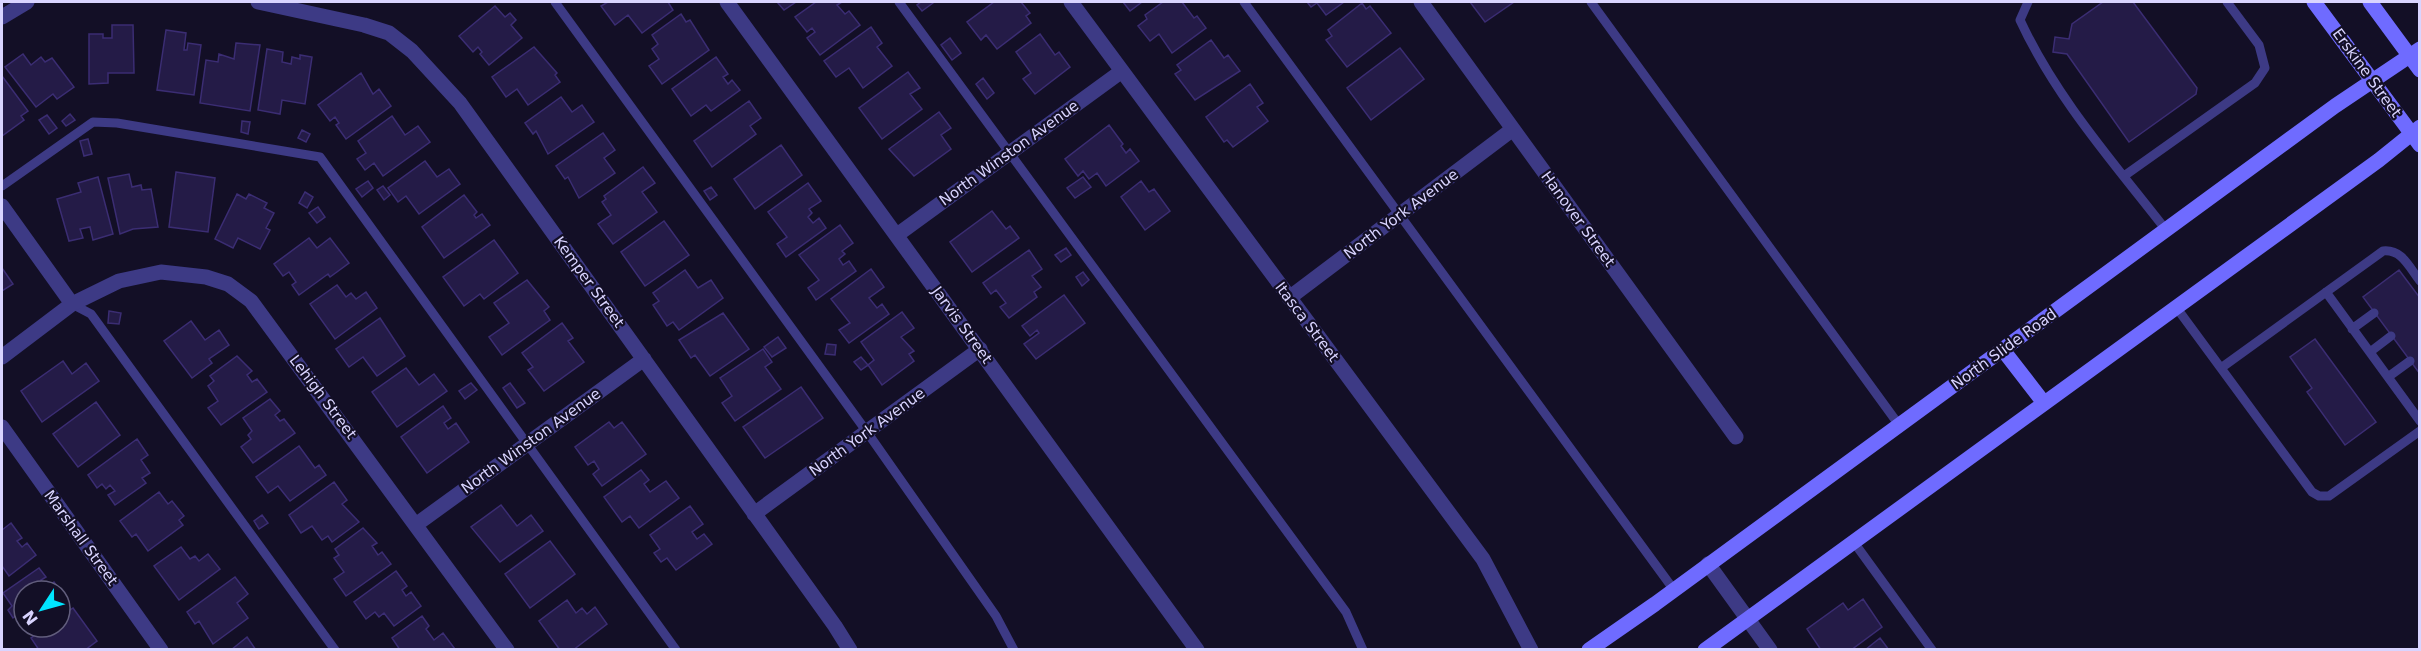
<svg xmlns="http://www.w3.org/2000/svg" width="2421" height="651" viewBox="0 0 2421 651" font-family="'DejaVu Sans',sans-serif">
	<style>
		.building { fill: #241b47; stroke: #3b2d73; stroke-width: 1.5 }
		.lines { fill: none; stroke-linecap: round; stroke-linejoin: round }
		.service { stroke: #3d3a85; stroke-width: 9 }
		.minor { stroke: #3d3a85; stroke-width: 15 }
		.secondary { stroke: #6f6bff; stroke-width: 15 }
		.labels { text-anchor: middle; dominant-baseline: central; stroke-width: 4.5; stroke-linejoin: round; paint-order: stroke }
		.street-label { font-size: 15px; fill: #d9d4ff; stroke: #130f26 }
	</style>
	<rect width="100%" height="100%" fill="#130f26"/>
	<!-- building -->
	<path class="building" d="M608,2H668L673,10L642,33L628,15L615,25L601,6Z
		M777,2H796L784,10Z
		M816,2H842L837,5L845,14L849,11L860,25L820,55L807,38L815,32L812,28L807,32L795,17Z
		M921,2H932L933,3L922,11L917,5Z
		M994,2H1021L1030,13L1026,16L1031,23L997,49L986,35L981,40L967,22Z
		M1123,2H1142L1130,11Z
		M1163,2H1182L1194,18L1197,16L1206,28L1172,53L1159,34L1150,41L1138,26L1147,19L1145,15Z
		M1307,2H1344L1326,15L1317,3L1311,7Z
		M1470,2H1514L1485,22Z
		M2103,2H2133L2197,88L2196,94L2129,142L2067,54L2053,52L2055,37L2069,39L2072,24Z
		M1362,3L1366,9L1370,6L1391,33L1347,67L1326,40L1332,36L1328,30Z
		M495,6L505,17L510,13L516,20L511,25L522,38L489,65L480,54L482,52L478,47L473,52L459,36Z
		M681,14L686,22L690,20L709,50L662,84L649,66L659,59L652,49L658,44L652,35Z
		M112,25H133L134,73H108V83L89,84V34H103V38H112Z
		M871,27L882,43L877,47L892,66L863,88L849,68L836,77L824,61Z
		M166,30L186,33L184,50H187L188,43L201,45L194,95L157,90Z
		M1040,34L1055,55L1059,52L1070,67L1035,94L1023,79L1031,73L1016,52Z
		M950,38L961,53L952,60L941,45Z
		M1211,40L1224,58L1228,55L1240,71L1195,100L1175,74L1181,70L1177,65Z
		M236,43L260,45L250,111L200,103L206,60L218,62L219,54L234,59Z
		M534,47L557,73L555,75L560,82L528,105L517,89L506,97L492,77Z
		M1400,48L1424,79L1371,120L1347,88Z
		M267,49L283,52L282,62L291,64L292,57L300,59V55L312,57L305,104L282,100L280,114L258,110Z
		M23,54L31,65L41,57L45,62L52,58L74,87L57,99L53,94L36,107L5,67Z
		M716,57L728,74L723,77L728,84L732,80L740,90L711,111L706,105L691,116L672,89Z
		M908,72L920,88L910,94L922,109L882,139L859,108Z
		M361,73L373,94L379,89L391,106L346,139L336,125L339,123L335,117L330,121L318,105Z
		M2,76L28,111L21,116L24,120L2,136Z
		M983,78L994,93L987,99L976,84Z
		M1250,84L1263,103L1257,107L1268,121L1233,147L1227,140L1224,142L1206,117Z
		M561,97L572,112L582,105L594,122L548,154L536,131L533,134L525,123Z
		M749,101L761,118L750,126L756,134L712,167L694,141Z
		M939,112L951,128L941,135L951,149L914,176L889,149Z
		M70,114L75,120L66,126L62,121Z
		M47,115L57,128L49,134L39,120Z
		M392,116L405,135L418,126L430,142L383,176L374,163L365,170L357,159L366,153L358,141Z
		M242,121L250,122L248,134L241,132Z
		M1109,125L1123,144L1121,146L1126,153L1130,149L1139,161L1106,186L1097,173L1089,179L1083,171L1078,176L1065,159Z
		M302,130L310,134L306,142L298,138Z
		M603,133L615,150L604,158L615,173L579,198L568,177L565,179L556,166Z
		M88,139L92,154L84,156L80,141Z
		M781,145L802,175L755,209L734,179Z
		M425,161L437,177L449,169L460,184L419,214L406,196L398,202L388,188Z
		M643,167L655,183L642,192L657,212L613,244L598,224L611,215L602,202L606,199L604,196Z
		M176,172L215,178L208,232L169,227Z
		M129,174L132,187L141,185L142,190L151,189L158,227L133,229L120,234L108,178Z
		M98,177L113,234L93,240L90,227L80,229L83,238L69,241L57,199L81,192L78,183Z
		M1083,177L1091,187L1075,198L1067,188Z
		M368,181L373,188L362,197L356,189Z
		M1141,181L1149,192L1154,189L1170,211L1145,230L1121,197Z
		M808,183L821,201L809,209L812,213L808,217L813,223L819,218L826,228L786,257L777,244L787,237L768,212Z
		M383,186L390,195L384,200L377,190Z
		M711,187L717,195L710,200L704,191Z
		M305,192L313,197L307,208L299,203Z
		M237,194L246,199L249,194L267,203L264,208L274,213L266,228L270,230L260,249L238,238L233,248L215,239Z
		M464,195L477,212L474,215L476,218L482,214L490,225L444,258L422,227Z
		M318,207L325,217L317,223L309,213Z
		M992,211L1006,229L1010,226L1019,238L972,272L950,242Z
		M664,221L689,255L645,286L621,252Z
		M840,225L853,243L842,251L845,254L839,259L843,265L849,261L856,271L816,300L808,288L819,280L799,255Z
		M309,238L317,248L330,238L349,263L330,277L328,274L299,295L292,285L296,282L289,272L283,276L274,264Z
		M494,240L518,273L484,299L480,294L464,306L443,277Z
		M1066,248L1071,255L1061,262L1055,255Z
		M1029,250L1042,269L1032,276L1041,287L1034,292L1037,297L1009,318L1000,307L1006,303L996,290L991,294L983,283Z
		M2,268L13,284L2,291Z
		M871,269L884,287L869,298L877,308L882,304L889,314L849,343L839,330L850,323L831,299Z
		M685,270L698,288L711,280L723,298L679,330L673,322L667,326L653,305L659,301L653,293Z
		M2399,270L2420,298V374L2363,297Z
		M1083,272L1089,280L1082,286L1076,277Z
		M527,280L549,307L544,311L550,320L502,355L489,337L509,323L494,303Z
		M337,285L346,297L351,293L356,299L366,292L377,308L335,339L310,304Z
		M1064,295L1085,323L1036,359L1024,344L1039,333L1037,330L1030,336L1022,326Z
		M109,311L121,313L119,324L108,323Z
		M902,312L914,328L901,337L914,351L909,354L914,361L882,385L868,365L874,360L861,342Z
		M723,313L749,349L710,376L695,355L691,358L679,340Z
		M380,318L405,356L377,376L363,357L349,367L336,349Z
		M191,321L205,340L219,330L229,345L209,359L212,363L192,378L164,341Z
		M562,323L573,338L568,341L584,362L544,391L528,370L533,367L522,353Z
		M778,337L786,348L772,357L764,347Z
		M2315,339L2376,422L2345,445L2307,392L2312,388L2290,357Z
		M827,344L836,345L835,355L825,354Z
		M763,349L772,362L765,367L781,389L735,421L722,403L732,396L720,378Z
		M237,356L252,371L247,375L252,382L257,379L267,392L221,425L208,408L218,401L208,386L214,381L210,376Z
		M861,357L868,365L861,370L854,362Z
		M63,361L72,374L86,363L99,381L42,422L21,391Z
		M406,368L419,385L434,374L447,391L397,427L372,392Z
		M471,383L477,390L465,399L459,391Z
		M510,383L525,403L517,408L503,388Z
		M801,387L823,418L765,458L743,427Z
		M270,399L280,411L275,415L280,421L284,419L295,433L253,463L241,447L251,439L248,435L252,431L243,418Z
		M96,402L120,435L78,467L53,434Z
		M443,406L451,418L444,423L448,429L456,423L469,442L427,473L401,437Z
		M609,422L614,428L622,422L646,454L602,486L593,474L599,469L594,461L588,465L575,447Z
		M137,439L148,455L141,460L150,473L142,478L146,483L115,505L108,495L115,491L110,485L106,489L102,484L97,488L88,475Z
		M299,446L315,468L319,465L326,475L290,501L278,486L268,493L256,477Z
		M641,470L649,480L644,484L650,492L666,481L679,498L639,528L630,516L622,522L604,497Z
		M334,482L347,500L342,504L359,522L332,542L328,536L322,540L312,526L301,533L289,515Z
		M159,492L168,504L172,501L184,516L179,520L183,525L148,551L136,534L132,537L120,521Z
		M501,505L517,526L531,515L543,531L500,562L471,527Z
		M690,506L703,524L692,532L697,539L704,534L712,544L676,570L667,558L661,562L654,553L660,549L650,535Z
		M262,515L268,523L259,529L254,521Z
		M11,523L22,538L17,541L22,547L27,543L36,555L9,576L2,566V530Z
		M363,528L377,543L372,546L378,555L382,552L391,564L346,596L334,579L344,572L334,558L339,555L335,549Z
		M550,541L575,574L530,608L505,574Z
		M181,547L190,559L195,556L199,561L208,554L220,569L179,600L154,566Z
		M39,568L46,577L41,580L46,588L54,582L66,599L60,604V591H24V622L18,614L13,618L8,610L12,606L3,593Z
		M396,571L407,586L402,590L406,596L411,592L421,606L394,626L384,613L379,617L375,612L366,619L354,602Z
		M235,577L248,594L237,603L248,618L213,644L199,621L195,624L187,612Z
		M1863,599L1882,627L1851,650H1821L1807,629L1843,603L1848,610Z
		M567,600L576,613L582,608L587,614L595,607L607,624L573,650H560L539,621Z
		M73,608L97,641L85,650H39L31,638L47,627H60V617Z
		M422,616L429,626L426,629L434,640L443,633L455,649L400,650L392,638Z
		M247,637L256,650H231Z
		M1880,638L1889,650H1865Z"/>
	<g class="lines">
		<!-- service -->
		<path class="service" d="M555,2L867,432L996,616L1014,650
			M899,2L1346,612L1363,650
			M1244,2L1674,590
			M1591,2L1899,425
			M2028,2L2020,20C2056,98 2114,163 2166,230
			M2124,176L2255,83L2265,68L2259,45L2227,2
			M2,186L93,122L117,123L320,157L676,650
			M2326,292L2420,421
			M72,304L91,314L335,650
			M2176,307L2312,492L2319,496H2329L2420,431
			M2352,329L2374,313
			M2370,352L2391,336
			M2221,368L2383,251C2402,249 2409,267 2420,281
			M2388,377L2410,361
			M1853,541L1932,650"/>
		<!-- minor -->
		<path class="minor" d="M258,2L364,25L389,33L412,51L460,103L835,626L850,650
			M727,2L1197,650
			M1071,2L1483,559L1531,650
			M1421,2L1736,437
			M2,17L27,2
			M2,206L72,304L2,357
			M897,235L1122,71
			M1289,298L1513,129
			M72,304L119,281L161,272L206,277L228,284L251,301L507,650
			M2,427L161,650
			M754,514L980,349
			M417,524L644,359
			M1708,564L1770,650"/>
		<!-- secondary -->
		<path class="secondary" d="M2314,2L2420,145
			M2370,2L2420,70
			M2003,350L2044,403
			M1589,650L1655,604L2335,106L2420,49
			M1705,650L2379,160L2420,127"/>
	</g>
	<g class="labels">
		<!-- street labels -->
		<g class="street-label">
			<text transform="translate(2367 73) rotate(54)">Erskine Street</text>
			<text transform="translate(1009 153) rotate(-36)">North Winston Avenue</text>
			<text transform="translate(1401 214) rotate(-37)">North York Avenue</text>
			<text transform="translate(1578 219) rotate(54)">Hanover Street</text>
			<text transform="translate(589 282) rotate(54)">Kemper Street</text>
			<text transform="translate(1307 322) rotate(53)">Itasca Street</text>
			<text transform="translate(962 325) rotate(54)">Jarvis Street</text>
			<text transform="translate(2004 349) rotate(-36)">North Slide Road</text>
			<text transform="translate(323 397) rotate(53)">Lehigh Street</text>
			<text transform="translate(867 432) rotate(-36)">North York Avenue</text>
			<text transform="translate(531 441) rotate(-36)">North Winston Avenue</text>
			<text transform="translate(81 538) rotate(54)">Marshall Street</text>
		</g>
	</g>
	<!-- border -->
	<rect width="2421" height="651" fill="none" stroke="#d9d4ff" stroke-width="6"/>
	<!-- north arrow -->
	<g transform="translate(42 609) rotate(234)"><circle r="28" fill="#130f26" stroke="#625e7d" stroke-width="1.5"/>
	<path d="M0-4.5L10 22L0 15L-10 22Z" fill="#00e5ff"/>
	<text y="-9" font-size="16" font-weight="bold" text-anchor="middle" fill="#d9d4ff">N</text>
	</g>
</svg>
